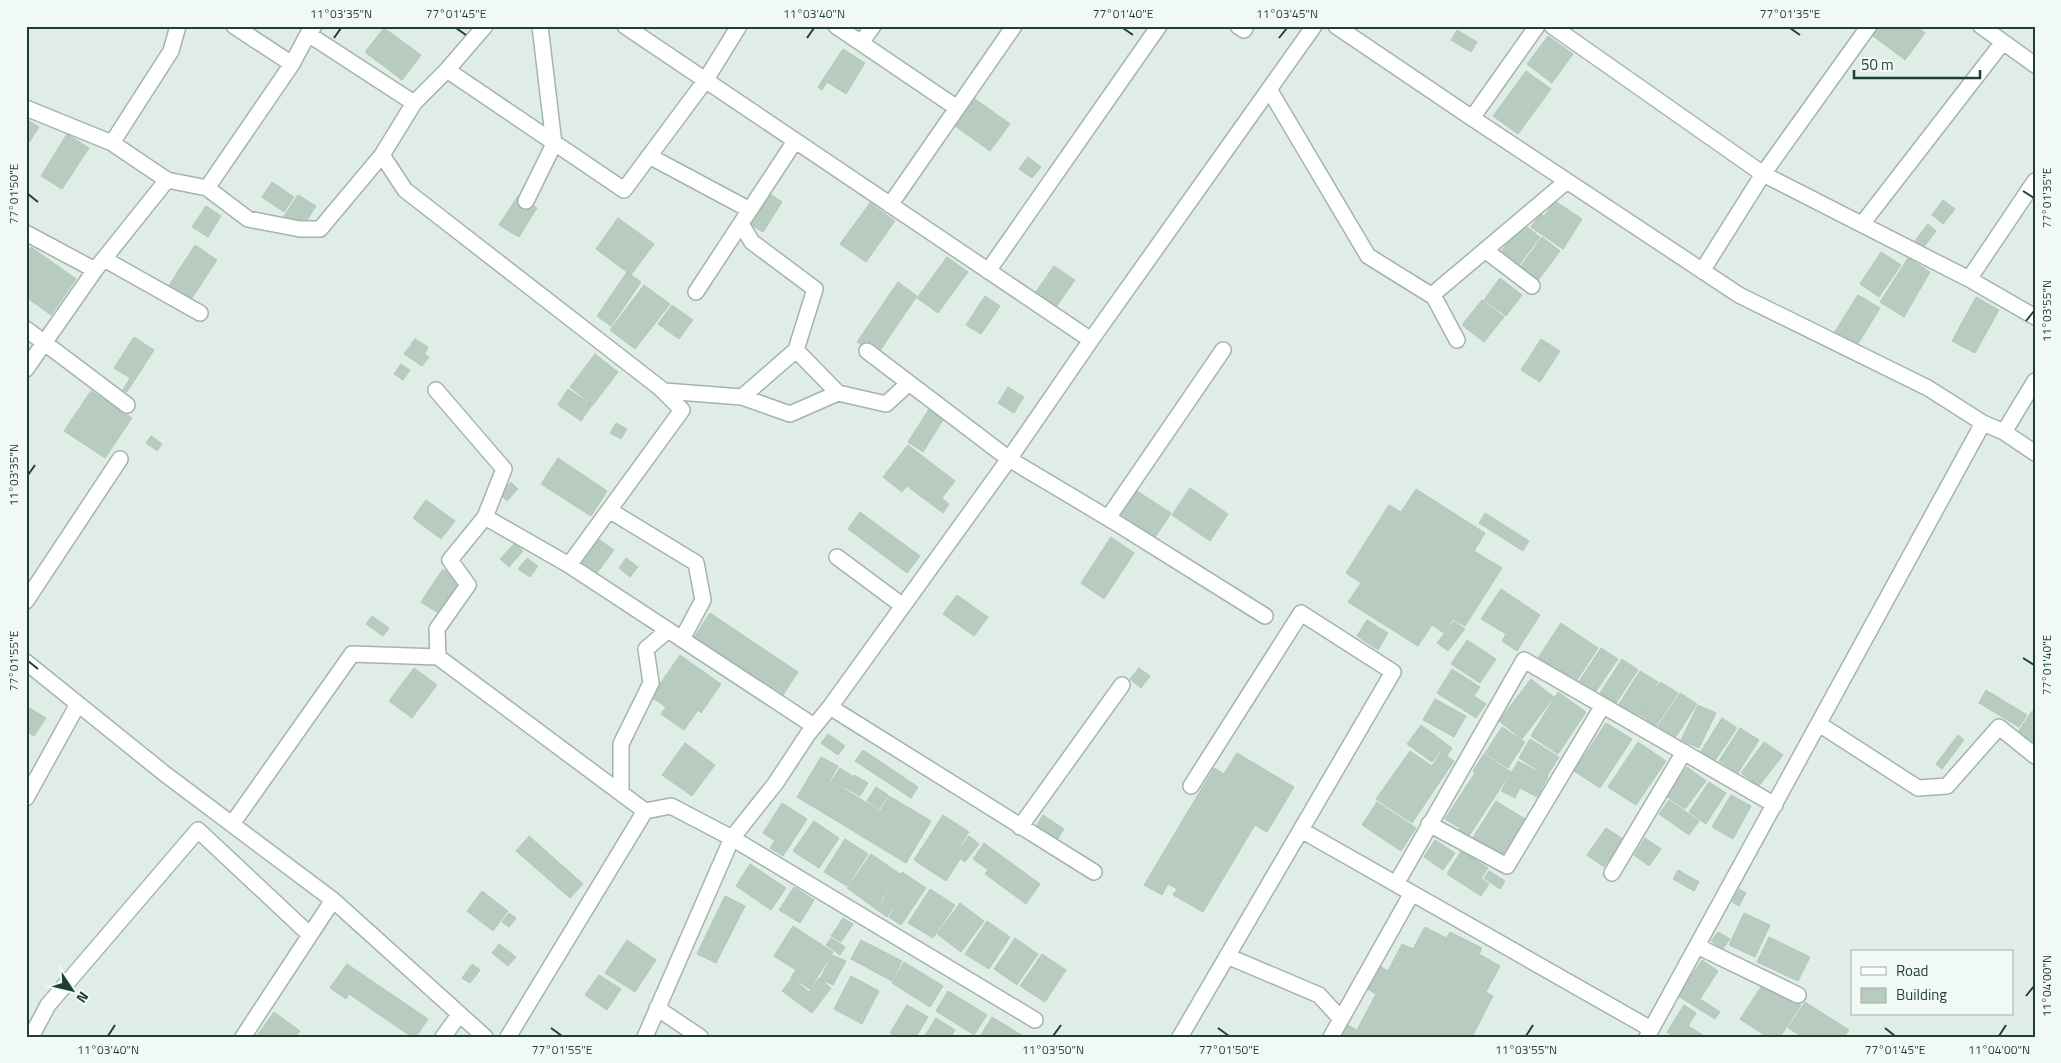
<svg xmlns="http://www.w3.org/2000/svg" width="2061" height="1063" viewBox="0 0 2061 1063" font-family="'Titillium Web',sans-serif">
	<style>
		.building { fill: #b8cbc1; stroke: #b2c7bc }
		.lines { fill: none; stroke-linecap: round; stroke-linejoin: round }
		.street-casing { stroke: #a2b5ac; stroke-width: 18 }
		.street { stroke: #fff; stroke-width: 15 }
		.ticks { fill: none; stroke: #1f3f32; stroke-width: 2 }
		.neatline { fill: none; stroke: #1f3f32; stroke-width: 2 }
		.ticks-label { font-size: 12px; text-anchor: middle; fill: #1f3f32 }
	</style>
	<rect width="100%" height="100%" fill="#e0ede6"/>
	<!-- building -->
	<path class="building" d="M1873,26H1916L1925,33L1905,60L1868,32Z
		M384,28L421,55L402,80L365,52Z
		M1457,30L1477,42L1471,52L1451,40Z
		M1548,36L1573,54L1552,83L1527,64Z
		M843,49L865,63L846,94L827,82L822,90L818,87Z
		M1526,71L1551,89L1518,134L1493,116Z
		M971,96L1010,124L990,151L951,123Z
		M26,119L39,127L26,147Z
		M67,134L89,148L62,189L41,176Z
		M1028,157L1041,167L1032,178L1019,169Z
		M272,182L294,197L284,212L262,197Z
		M766,191L782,202L763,232L746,222Z
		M298,195L316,206L302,228L284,216Z
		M518,196L537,208L519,237L499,225Z
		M1943,200L1955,209L1943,224L1932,215Z
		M1555,201L1582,219L1563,249L1531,227L1540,214L1544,216Z
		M870,203L895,221L866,262L840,244Z
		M206,206L221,216L208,237L192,227Z
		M618,218L654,244L631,275L596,249Z
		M1522,223L1540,237L1516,269L1498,256Z
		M1928,224L1936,231L1923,248L1914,242Z
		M1542,237L1560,251L1536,283L1518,270Z
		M195,245L217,260L190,301L168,287Z
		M31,247L76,279L51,315L26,297V253Z
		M1881,252L1901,265L1879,297L1860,284Z
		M947,257L968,272L938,313L917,298Z
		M1908,258L1930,272L1904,317L1880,302Z
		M1054,266L1075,280L1056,307L1035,293Z
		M627,272L641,282L611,326L597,316Z
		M1500,278L1522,295L1506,316L1484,300Z
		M898,282L917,296L877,355L857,342Z
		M644,285L670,304L635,349L610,330Z
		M1858,295L1880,308L1856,347L1834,333Z
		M985,296L1000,306L981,334L966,325Z
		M1976,297L1999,310L1975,353L1952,341Z
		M1482,300L1504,317L1484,342L1462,325Z
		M672,305L693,320L679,339L658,324Z
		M134,337L154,350L127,392L123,390L130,378L114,368Z
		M415,339L428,347L425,353L411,344Z
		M1541,339L1560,351L1540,382L1521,370Z
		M411,345L429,357L422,366L404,354Z
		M595,354L618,372L593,405L570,387Z
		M401,364L410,370L403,380L394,374Z
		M1008,387L1024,397L1014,413L998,403Z
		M568,389L592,405L581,421L558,405Z
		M91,391L132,418L105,458L64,431Z
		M931,406L946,415L923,452L908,442Z
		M616,423L627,429L621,439L610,433Z
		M151,436L162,444L157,451L146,443Z
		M908,445L955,481L942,498L949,504L943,513L907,486L902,492L883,477Z
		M558,458L607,491L591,516L541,484Z
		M511,482L518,489L507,501L500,494Z
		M1190,488L1228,514L1210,541L1172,515Z
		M1134,489L1171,513L1154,539L1117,515Z
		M1416,489L1485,533L1474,551L1502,568L1465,626L1453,619L1444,633L1432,625L1418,646L1348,602L1361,583L1346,573L1389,505L1401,512Z
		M426,500L455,521L441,539L413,518Z
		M860,512L920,556L907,573L848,529Z
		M1485,513L1529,541L1523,551L1479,523Z
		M595,537L614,550L594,577L575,563Z
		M1111,537L1134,553L1104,599L1081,583Z
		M515,543L523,551L509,567L500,559Z
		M527,558L538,566L530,577L518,569Z
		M626,558L638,567L630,577L619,568Z
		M443,569L464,583L443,616L421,602Z
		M1501,589L1540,615L1517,651L1502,641L1506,634L1481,619Z
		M957,595L988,617L974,636L943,614Z
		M710,613L798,672L779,701L691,642Z
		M372,616L389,628L383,636L366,624Z
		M1367,620L1388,633L1378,650L1357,636Z
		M1454,621L1465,629L1448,651L1437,643Z
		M1561,623L1598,648L1575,683L1538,658Z
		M1467,640L1496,659L1480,683L1451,664Z
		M1601,648L1618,659L1594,694L1578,683Z
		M680,655L721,684L701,713L698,710L684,730L661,714L666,707L651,697Z
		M1622,659L1638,670L1616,703L1600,693Z
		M414,668L437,685L412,718L389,701Z
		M1139,668L1150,676L1141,688L1130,679Z
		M1452,669L1480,687L1474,696L1486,704L1476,718L1437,693Z
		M1640,671L1658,682L1637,715L1619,704Z
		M1531,679L1554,697L1522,739L1499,721Z
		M1660,682L1678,693L1656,726L1638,714Z
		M1986,690L2027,715L2019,727L1979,703Z
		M1558,692L1586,712L1558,754L1531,736Z
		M1680,693L1697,704L1675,738L1658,726Z
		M1435,699L1466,716L1454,737L1423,720Z
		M1698,705L1716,713L1699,748L1681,740Z
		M26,706L46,718L34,736L26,731Z
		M2032,711L2035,713V744L2018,732Z
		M1722,718L1737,728L1714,762L1700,753Z
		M1606,723L1632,739L1600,788L1574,771Z
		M1421,725L1452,748L1447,756L1440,751L1432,762L1407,744Z
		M1502,727L1525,742L1508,768L1485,753Z
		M1740,728L1759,740L1738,773L1719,761Z
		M828,734L845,746L838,755L821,743Z
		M1958,735L1964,740L1942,769L1936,764Z
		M1530,739L1559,757L1547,776L1519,758Z
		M1638,742L1666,761L1636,805L1608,787Z
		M1764,742L1783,755L1759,786L1741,773Z
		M685,743L715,765L692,796L662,775Z
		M863,750L918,787L911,798L855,761Z
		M1410,751L1432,766L1441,752L1454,761L1412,823L1376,799Z
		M1237,753L1294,787L1267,832L1255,825L1203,912L1173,895L1177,889L1168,884L1162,895L1144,885L1214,768L1224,774Z
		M1484,754L1511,772L1465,842L1455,835L1460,828L1445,819L1475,773L1473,771Z
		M821,757L838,766L830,780L880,811L889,796L931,821L906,863L797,797Z
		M1518,761L1548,777L1537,797L1520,788L1515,798L1501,791Z
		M1687,767L1706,781L1685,809L1666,796Z
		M840,768L852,776L845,788L832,780Z
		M854,775L868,783L860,796L846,788Z
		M1709,782L1726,793L1706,824L1689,812Z
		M876,787L888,795L879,809L867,801Z
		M1731,795L1751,806L1733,839L1712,827Z
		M1669,800L1699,821L1689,835L1659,814Z
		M1496,801L1525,819L1499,860L1470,842Z
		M1377,802L1416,828L1401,851L1362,825Z
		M782,803L807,819L783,856L770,848L775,841L763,833Z
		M943,815L969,832L954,855L960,859L946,881L914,860Z
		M1043,815L1064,829L1056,841L1035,828Z
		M814,821L839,838L819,868L793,851Z
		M1606,828L1623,839L1604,867L1587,855Z
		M529,836L583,884L570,898L516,851Z
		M969,836L979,844L965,862L955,855Z
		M1645,838L1661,849L1649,866L1634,855Z
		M845,839L868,854L847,886L824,872Z
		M1435,840L1455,853L1443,870L1424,857Z
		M984,843L1040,884L1026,904L985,874L988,870L973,859Z
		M1461,851L1488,868L1481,878L1489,884L1481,896L1447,874Z
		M871,854L900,874L880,902L892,910L887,917L847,888Z
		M750,864L786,888L771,910L736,886Z
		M1678,870L1699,882L1694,891L1673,879Z
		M1489,871L1505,881L1500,889L1484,878Z
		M902,872L926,888L901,925L889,917L894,910L882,902Z
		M794,887L814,900L800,923L779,910Z
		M930,889L955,905L933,938L908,923Z
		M1739,889L1746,893L1739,906L1732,902Z
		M482,891L508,911L493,931L467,911Z
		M725,896L745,906L716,963L697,954Z
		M960,903L984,921L961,952L937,934Z
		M509,913L516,918L509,927L502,922Z
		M1744,913L1770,925L1755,957L1729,945Z
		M843,918L853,924L841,942L831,936Z
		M987,921L1010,937L989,969L965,954Z
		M793,926L833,952L810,989L791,977L796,970L774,956Z
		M1425,927L1446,938L1450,932L1482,948L1479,954L1500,966L1486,992L1493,996L1472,1037H1340L1346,1024L1357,1030L1376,994L1366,988L1378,965L1388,971L1402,944L1413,949Z
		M1718,932L1730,939L1723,949L1711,941Z
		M1769,937L1810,957L1798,981L1757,962Z
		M831,938L845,947L840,955L826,945Z
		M1015,938L1038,954L1017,985L994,969Z
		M627,940L656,960L635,992L605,973Z
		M861,940L902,961L892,981L851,959Z
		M499,944L516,957L508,966L492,953Z
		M1042,954L1066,970L1045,1002L1020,986Z
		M832,955L846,961L833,985L820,979Z
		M1702,960L1718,971L1700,999L1720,1012L1715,1019L1678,996Z
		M904,962L943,986L930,1007L892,983Z
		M347,964L428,1019L416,1037H412L349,994L346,999L330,988Z
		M472,964L480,970L470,983L462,978Z
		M599,975L621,989L607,1010L585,995Z
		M851,976L879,991L862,1024L834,1009Z
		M792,978L809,992L819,978L831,988L812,1013L782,991Z
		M1765,981L1801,1005L1780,1037H1767L1740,1019Z
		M948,991L987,1015L974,1035L936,1011Z
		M1805,1002L1849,1030L1844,1037H1803L1788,1028Z
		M907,1005L928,1017L916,1037H896L890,1033Z
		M1684,1005L1696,1013L1688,1026L1706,1037H1674L1667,1032Z
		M274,1012L300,1031L295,1037H256Z
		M992,1017L1025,1037L981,1035Z
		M936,1018L955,1030L951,1037H924Z"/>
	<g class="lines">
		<defs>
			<path id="street" d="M234,26L292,64
				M625,26L1091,340
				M836,26L957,108
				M1238,26L1244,30L1246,26
				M1336,26L1472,118L1537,26
				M1552,26L1763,174L1969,279L2035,317
				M1981,26L2035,65
				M308,34L414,103
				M861,43L873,26
				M447,70L624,190L705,81L739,26
				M1269,89L1368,256L1434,297L1457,340
				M26,108L112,143L167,180L207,188L292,64L308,34L314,26
				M1472,118L1739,295L1928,388L1983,423L2004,432L2035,453
				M112,143L171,51L178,26
				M382,155L405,190L664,391L742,397L790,414L838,393L886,404L909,383
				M649,156L750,210
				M207,188L248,219L300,229H320L382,155L414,103L447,70L485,26
				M526,201L554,144L540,26
				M890,205L1014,26
				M741,224L752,242L815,289L796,350L742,397
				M1862,224L2003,42
				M26,233L95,270
				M1485,250L1532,286
				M104,259L200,313
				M988,271L1159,26
				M1702,271L1763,174L1869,26
				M1969,279L2035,181
				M696,292L795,141
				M1432,295L1567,181
				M26,329L127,405
				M796,350L838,393
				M867,351L1009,459L1118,524L1265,616
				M26,369L95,270L167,180
				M2004,432L2035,381
				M609,510L696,563L703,600L682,639
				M485,517L569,565L814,726
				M1108,518L1223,350
				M837,557L903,606
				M569,565L682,410L660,388
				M26,601L120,459
				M438,657L645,811L671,806L732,838L1035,1020
				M26,662L165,774L333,900L485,1037
				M830,707L1094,872
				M1819,724L1918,788L1947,786L1999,727L2035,756
				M621,793V744L651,683L646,649L668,630
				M26,798L78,704
				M232,824L352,654L438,657L437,629L468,585L450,560L485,517L504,469L436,390
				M1429,824L1507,866L1602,707
				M1020,827L1122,685
				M1301,830L1651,1029
				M1612,873L1684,752
				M1396,884L1524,660L1775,805
				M1697,946L1798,995
				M1227,956L1319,995L1341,1019
				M657,1008L700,1037
				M31,1037L48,1005L198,830L310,935
				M243,1037L333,900
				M443,1037L459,1015
				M508,1037L645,811
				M645,1037L732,838L775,784L808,734L830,707L1009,459L1091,340L1314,26
				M1180,1037L1393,672L1301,613L1191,786
				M1331,1037L1412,893
				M1647,1037L1983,423"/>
		</defs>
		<!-- street casing -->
		<use href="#street" class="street-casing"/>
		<!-- street -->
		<use href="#street" class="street"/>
	</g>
	<!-- ticks -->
	<path class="ticks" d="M456,28L466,35M1123,28L1133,35M1790,28L1800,35M334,38L341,28M807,38L814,28M1279,38L1287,28M2023,191L2034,198M28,194L38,202M2026,321L2034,311M28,475L35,465M2023,658L2034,665M28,661L38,669M2026,996L2034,986M551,1028L562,1036M1218,1028L1229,1036M1885,1028L1895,1036M108,1036L115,1025M1053,1036L1061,1025M1526,1036L1533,1025M1999,1036L2006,1025"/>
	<!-- border -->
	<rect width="2061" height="1063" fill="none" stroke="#f1f9f4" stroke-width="55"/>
	<!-- legend -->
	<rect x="1851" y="950" width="162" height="65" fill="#f1f9f4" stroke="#9dafa6"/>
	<rect x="1861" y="967" width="25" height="8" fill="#ffffff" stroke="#9dafa6"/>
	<text x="1896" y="976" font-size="15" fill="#1f3f32">Road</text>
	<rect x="1861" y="988" width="25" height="15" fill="#b8cbc1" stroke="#9dafa6"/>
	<text x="1896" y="1000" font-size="15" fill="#1f3f32">Building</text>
	<!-- north arrow -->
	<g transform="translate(72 990) rotate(125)" stroke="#f1f9f4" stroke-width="4" paint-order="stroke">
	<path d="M0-4L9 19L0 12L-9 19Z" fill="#1f3f32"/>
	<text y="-8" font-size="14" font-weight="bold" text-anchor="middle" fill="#1f3f32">N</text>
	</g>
	<!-- scale -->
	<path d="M1854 70v8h126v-8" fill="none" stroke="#1f3f32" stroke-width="2.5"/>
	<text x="1861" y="70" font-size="15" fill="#1f3f32" stroke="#f1f9f4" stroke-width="4" paint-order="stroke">50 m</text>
	<rect x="28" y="28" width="2006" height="1008" class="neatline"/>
	<g class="ticks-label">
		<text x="341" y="18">11°03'35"N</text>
		<text x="456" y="18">77°01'45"E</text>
		<text x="814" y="18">11°03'40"N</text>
		<text x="1123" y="18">77°01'40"E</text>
		<text x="1287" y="18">11°03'45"N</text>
		<text x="1790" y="18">77°01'35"E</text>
		<text transform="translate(14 194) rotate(-90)" y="4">77°01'50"E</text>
		<text transform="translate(2047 198) rotate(-90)" y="4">77°01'35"E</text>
		<text transform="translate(2047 311) rotate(-90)" y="4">11°03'55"N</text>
		<text transform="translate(14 475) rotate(-90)" y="4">11°03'35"N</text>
		<text transform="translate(14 661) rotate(-90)" y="4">77°01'55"E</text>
		<text transform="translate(2047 665) rotate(-90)" y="4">77°01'40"E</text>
		<text transform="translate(2047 986) rotate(-90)" y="4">11°04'00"N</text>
		<text x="108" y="1054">11°03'40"N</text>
		<text x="562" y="1054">77°01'55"E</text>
		<text x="1053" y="1054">11°03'50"N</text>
		<text x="1229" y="1054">77°01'50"E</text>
		<text x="1526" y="1054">11°03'55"N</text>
		<text x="1895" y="1054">77°01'45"E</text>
		<text x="1999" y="1054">11°04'00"N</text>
	</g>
</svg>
